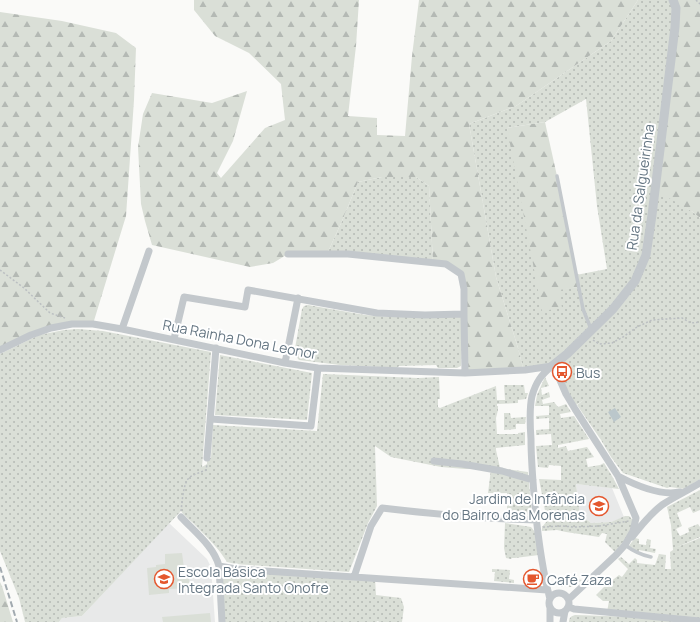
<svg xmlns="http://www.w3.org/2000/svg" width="700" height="622" viewBox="0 0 700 622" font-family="Manrope,sans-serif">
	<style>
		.built { fill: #e8e9e9 }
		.green { fill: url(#green-dots); fill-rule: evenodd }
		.forest { fill: url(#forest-firs) }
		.pitch { fill: #dadfd7 }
		.water { fill: #bbc7cb }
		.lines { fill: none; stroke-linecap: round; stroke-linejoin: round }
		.path { stroke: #bbbfc2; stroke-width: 1.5; stroke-dasharray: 2 2; stroke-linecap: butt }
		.service { stroke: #c3c8cc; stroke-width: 3.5 }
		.minor { stroke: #c3c8cc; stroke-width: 7 }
		.tertiary { stroke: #c3c8cc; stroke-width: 9 }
		.rail { stroke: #a2aab0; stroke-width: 2; stroke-dasharray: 6 3; stroke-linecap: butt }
		.labels { text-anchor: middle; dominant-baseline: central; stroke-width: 4; stroke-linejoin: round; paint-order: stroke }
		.street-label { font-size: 14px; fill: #657683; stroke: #fff }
		.poi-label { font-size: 14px; fill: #657683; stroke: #fff; text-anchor: start }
	</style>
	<defs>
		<pattern id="green-dots" width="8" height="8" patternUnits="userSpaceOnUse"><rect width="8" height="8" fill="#dadfd7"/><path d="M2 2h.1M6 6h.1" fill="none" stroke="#b4b9b4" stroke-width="1.8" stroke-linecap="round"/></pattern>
		<pattern id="forest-firs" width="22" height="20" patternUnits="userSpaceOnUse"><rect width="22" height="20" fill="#dadfd7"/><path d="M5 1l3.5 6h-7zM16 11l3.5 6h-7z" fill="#b4b9b4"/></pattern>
	</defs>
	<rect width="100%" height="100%" fill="#fafaf8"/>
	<!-- built -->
	<path class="built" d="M576,484L612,488L624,517L611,522L591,523L580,515Z
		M169,523L207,559L211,567L215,622H59L62,618L82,616Z"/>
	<!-- green -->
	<path class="green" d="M638,0H673L679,203L693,212L700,218V479L685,489L670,487L667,488L623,473L611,457L601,440L577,405L585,399L576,405C570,394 557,374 563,362L523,368L518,348L496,277L469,124L516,106L611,41ZM586,99L597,206L607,269L576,275L579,287L559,289L507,128L545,122Z
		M382,177H416L429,186L433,262L327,254L342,221L358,182Z
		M308,305L365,315L391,317L463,315L461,366L457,368H438L436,365L399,366L397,368L340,365L299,360L294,354L302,309L304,306Z
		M78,329L103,331L211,352L202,467L207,464V458H211L213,425L317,431L323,374L418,378L439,377L440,399H438V407L440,408L496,386L497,400H505L504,385H524L525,393H528L526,399L518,400V403L497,404V406H498V410L496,418L497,434H518V433L525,432V445L496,448V450L500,468L528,472L532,516L507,513V493H488L491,469H465L441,467L391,457L375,446L377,506L368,523L353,562L349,572L236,564L227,562C219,549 208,538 197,527C192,521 186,518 181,511L82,616L62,618L59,622H25L19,598L0,551V354L39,335L64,330Z
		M220,355L312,373L307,420L215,415Z
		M545,377L549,386L541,388L542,395L549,392L550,397L542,400L543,404L554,402L558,407L566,404L571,412L560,414L561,418L574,416L589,439L558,445V448L566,446L568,451L587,447L594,457L586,459L588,467L600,465L604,463L612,476L619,489L576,484L580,515L591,523L611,522L625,516H629L631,518L633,521L628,536L615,552L605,542L607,534L602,533L599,537L566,532L557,530L542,531V527L547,521L539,479L561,480V466L549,465L548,468L538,467L536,446L552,445L551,434L536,435V430L549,429V418L536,419V416L549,415V406H535L537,395Z
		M504,413H510L511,418L526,417L525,424H516V429L504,430Z
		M700,490V510L693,513L690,507L677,513L682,526L676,529L680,536L689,532L688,528L698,524L700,527V537L675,548L700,538V622H569C569,618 571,616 575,615L665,618L607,612L609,601H603L596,595L604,587L619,575L622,577L628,569L618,559L621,557L629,564L635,558L637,560V563L655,565L659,554L666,555L665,569H671L670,552L673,550L671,525L667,507Z
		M505,523L531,527L535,532L539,555L515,558H512L511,559L506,558L504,548Z
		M635,538L639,539V544L646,545L647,539L651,540L650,548L656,549L655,553L639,550L638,553L628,547Z
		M219,566L375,578L376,595L401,598L404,607L402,622H379L378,621L376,622H222Z
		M492,569L510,570L509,579L514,580V583L494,581L495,572H492Z
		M561,577L582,580L572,587H561Z"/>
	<!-- forest -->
	<path class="forest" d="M194,0H359L356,46L348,116L377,118V135L405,136L412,56L419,0H638L611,41L516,106L469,124L496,277L518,348L523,368L467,372L461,274L433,262L429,186L416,177H382L358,182L342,221L327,254H288L273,263L250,267L152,245L145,221L141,204L138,147L143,114L152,93L212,103L247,91L233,141L217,173L221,178L265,128L285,120L281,84L249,53L215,36L194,10Z
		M673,0H700V218L693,212L655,190Z
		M0,12L62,21L116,33L136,48L134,100L126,216L93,324L51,328L0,350Z
		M545,122L557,176L579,287L559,290L562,308L542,311L507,128Z
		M0,582L2,586L13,622H0Z"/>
	<!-- pitch -->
	<path class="pitch" d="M182,553L184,568H188L190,588L169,589V593L149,595L147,568L156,567V565L165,564V554Z
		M210,613L211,622H163L162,617Z"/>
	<!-- water -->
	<path class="water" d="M615,408L621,417L614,422L608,412Z"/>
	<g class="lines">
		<!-- path -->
		<path class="path" d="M696,0L700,4
			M0,270L24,288L50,313L65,318
			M593,340L599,344L612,343L623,337L637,327L652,320L682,318L691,323L700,322
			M181,511C182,504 183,485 188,479C192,474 200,473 206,470L207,464
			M543,527L562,526L574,527L599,526L629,521"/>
		<!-- service -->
		<path class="service" d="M557,176L583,309L591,329
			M625,545C633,551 641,555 651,557"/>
		<!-- minor -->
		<path class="minor" d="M288,254H348L446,264L461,274L464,289V314
			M122,329L149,251
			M174,339L184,297L245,307L248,290L377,313L425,315L464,314L465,373
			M0,350L31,335L51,328L72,324H93L122,329L285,363L318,368L465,373L525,370L552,366
			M285,363L298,298
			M552,366L556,371L566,394L575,409L618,476L636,518L633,531L625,545L616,555L569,599
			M211,419L311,426L318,368
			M207,458L216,348
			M434,461L462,464L502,471L533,480
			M618,476C635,485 661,496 680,492
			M181,517C195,532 214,547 219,566L222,622
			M632,537C641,526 652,511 665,503C676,496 689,490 700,483
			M219,566L236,569L547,590
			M354,577L371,526L382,508C433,514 485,519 537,520
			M549 603a10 10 0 1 1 20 0a10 10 0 1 1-20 0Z
			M550,599C542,569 538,537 535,506C533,483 531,461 531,439C530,425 529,409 532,396C536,382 541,375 552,366
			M569,607L574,609L700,621
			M550,622V608
			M563,622L565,611"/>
		<!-- tertiary -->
		<path class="tertiary" d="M552,366L567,354L613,309L635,281L646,255L652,215L675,27L676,8L673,0"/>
		<!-- rail -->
		<path class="rail" d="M0,567L17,622"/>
	</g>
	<!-- icons -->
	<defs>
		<symbol id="bus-ring" viewBox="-11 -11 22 22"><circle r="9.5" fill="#fff" stroke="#e4572e" stroke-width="1.5"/><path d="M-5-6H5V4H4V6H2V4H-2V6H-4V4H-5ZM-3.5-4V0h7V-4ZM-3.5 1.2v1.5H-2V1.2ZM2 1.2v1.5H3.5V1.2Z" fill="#e4572e"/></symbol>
		<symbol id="school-ring" viewBox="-11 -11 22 22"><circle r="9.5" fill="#fff" stroke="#e4572e" stroke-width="1.5"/><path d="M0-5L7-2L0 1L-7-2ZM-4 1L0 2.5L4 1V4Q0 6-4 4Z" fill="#e4572e"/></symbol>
		<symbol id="cafe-ring" viewBox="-11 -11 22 22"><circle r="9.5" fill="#fff" stroke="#e4572e" stroke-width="1.5"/><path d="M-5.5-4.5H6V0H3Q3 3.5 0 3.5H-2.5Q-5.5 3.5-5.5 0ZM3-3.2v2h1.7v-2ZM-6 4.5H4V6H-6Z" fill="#e4572e"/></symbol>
	</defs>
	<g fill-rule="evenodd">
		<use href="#bus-ring" x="551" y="361" width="22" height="22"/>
		<use href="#school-ring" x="588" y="495" width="22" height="22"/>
		<use href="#school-ring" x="153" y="568" width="22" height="22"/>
		<use href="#cafe-ring" x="522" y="568" width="22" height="22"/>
	</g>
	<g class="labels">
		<!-- street labels -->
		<g class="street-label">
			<text transform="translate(640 187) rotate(-82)">Rua da Salgueirinha</text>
			<text transform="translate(240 339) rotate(11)">Rua Rainha Dona Leonor</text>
		</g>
		<!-- poi labels -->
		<g class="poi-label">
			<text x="576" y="372">Bus</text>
			<text x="585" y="498" text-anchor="end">Jardim de Infância<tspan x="585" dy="16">do Bairro das Morenas</tspan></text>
			<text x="178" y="571">Escola Básica<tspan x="178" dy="16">Integrada Santo Onofre</tspan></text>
			<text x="547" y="579">Café Zaza</text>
		</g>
	</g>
</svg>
